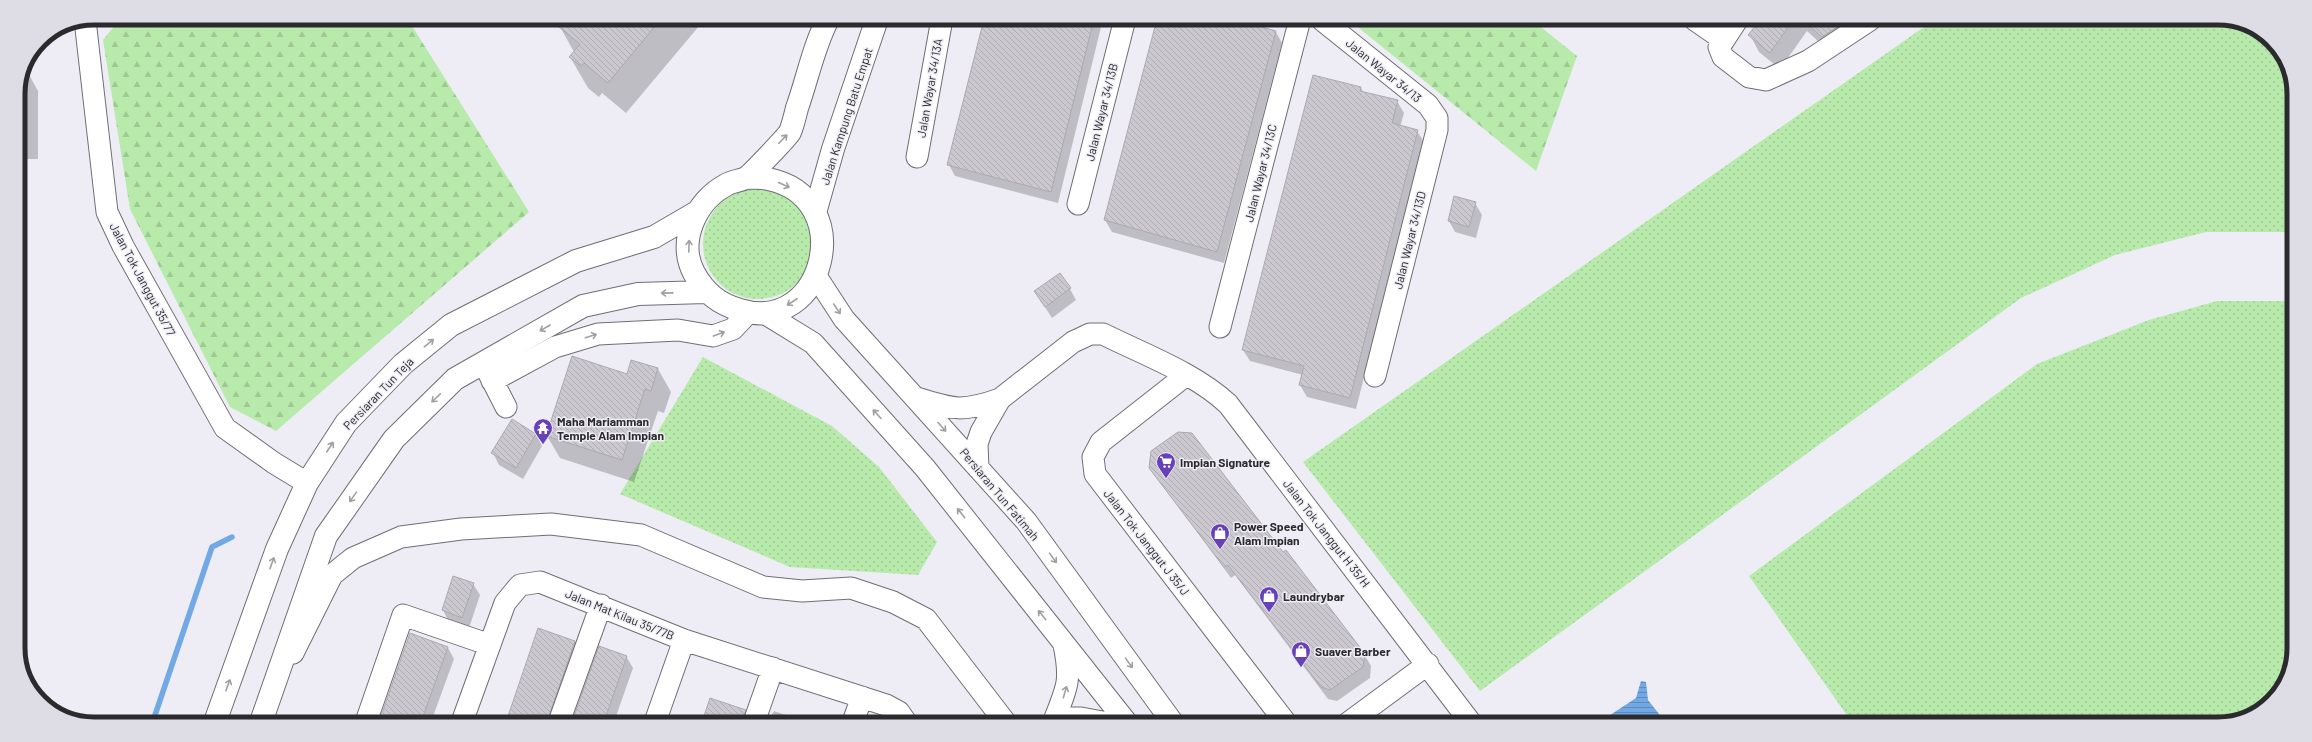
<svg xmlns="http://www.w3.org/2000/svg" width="2312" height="742" viewBox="0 0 2312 742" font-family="Barlow,sans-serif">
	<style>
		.grass { fill: url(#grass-dots) }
		.forest { fill: url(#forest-firs) }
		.park { fill: url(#park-crowns) }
		.water { fill: url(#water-rules) }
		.shadow { fill: #0003 }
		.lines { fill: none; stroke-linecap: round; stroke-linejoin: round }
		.stream { stroke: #72a8e3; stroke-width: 5.5 }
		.building { fill: url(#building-back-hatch); stroke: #ada9b0 }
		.minor-casing { stroke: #6f6e75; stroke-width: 23 }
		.major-casing { stroke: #6f6e75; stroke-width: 24 }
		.minor { stroke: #fff; stroke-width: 21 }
		.major { stroke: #fff; stroke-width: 22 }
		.oneway { stroke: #a0a0a1 }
		.labels { text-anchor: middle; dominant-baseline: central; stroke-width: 3; stroke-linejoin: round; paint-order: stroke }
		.street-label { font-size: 12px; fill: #2b2b2e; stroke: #eeedf5 }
		.poi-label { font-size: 12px; font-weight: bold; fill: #2b2b2e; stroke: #eeedf5; text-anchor: start }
		.rim { fill: none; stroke: #2b2b2e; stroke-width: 5 }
	</style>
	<defs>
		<pattern id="grass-dots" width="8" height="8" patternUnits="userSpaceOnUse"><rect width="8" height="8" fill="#b7eaab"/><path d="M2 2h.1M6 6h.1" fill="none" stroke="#9ec993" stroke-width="1.8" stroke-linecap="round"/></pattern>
		<pattern id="forest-firs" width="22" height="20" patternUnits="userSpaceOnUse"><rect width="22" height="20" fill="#b7eaab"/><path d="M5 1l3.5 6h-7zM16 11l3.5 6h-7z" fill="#9ec993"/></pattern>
		<pattern id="park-crowns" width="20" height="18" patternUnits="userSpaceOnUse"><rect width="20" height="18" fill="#b7eaab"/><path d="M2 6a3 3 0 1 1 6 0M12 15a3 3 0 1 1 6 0" fill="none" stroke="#9ec993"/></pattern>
		<pattern id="water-rules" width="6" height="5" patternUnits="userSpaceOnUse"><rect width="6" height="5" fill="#72a8e3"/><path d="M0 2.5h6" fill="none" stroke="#5e89b8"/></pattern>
		<pattern id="building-back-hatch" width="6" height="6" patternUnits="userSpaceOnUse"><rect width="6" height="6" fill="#ccc8cf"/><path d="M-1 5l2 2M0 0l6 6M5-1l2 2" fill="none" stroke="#afacb2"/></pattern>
	</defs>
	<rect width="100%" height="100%" fill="#eeedf5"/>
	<!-- grass -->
	<path class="grass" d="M1934,20L2238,21L2278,48L2294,89L2293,232H2206L2115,255L2021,298L1480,691L1303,462Z
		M703 244a55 55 0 1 1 110 0a55 55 0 1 1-110 0Z
		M2217,301H2293L2291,668L2264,708L2218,724H1853L1749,576L2037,364L2149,320Z
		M703,357L832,426L879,467L937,542L918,575L790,567L620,494Z"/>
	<!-- forest -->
	<path class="forest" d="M164,18H407L529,212L276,431L230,407L130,209L103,40L117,23Z
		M1349,20H1532L1577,56L1536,171Z"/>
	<!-- park -->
	<path class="park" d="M872,717H882L893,722H865Z"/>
	<!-- water -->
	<path class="water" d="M1641,681L1646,682L1648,700L1663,719L1692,715L1698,723H1598L1636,698Z"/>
	<!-- shadow -->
	<path class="shadow" d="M564,19H705L626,113L602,93L599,97L588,88L570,57L574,52L559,25Z
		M717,19H725L722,22Z
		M984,19H1103L1058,203L955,176L949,165Z
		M1761,20H1892L1883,26L1873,27L1832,54L1807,31L1780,69L1759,52L1750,35Z
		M1276,32L1282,43L1224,263L1112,232L1105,220Z
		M23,71H27L38,91V159H18V94Z
		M1313,76L1361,88L1364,93L1397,101L1404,113L1400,127L1417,131L1424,142L1356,409L1307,397L1300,385L1303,375L1250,361L1243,350Z
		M1475,203L1482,215L1476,238L1455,232L1449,221Z
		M1070,289L1076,300L1052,318L1035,292Z
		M632,361L658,369L671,392L664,413L658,411L634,482L560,458L547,436L627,375Z
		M536,434L542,446L523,479L499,465L493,453Z
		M1150,468L1283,553L1364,654L1371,666L1370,678L1337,701L1328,699L1235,575L1231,578Z
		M454,577L473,584L480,595L469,628L449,622L443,610Z
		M575,641L581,653L557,722H507Z
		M448,648L454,659L431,722H380Z
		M626,656L633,668L614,722H573Z
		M711,699L745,710L752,722H703Z
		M774,711L807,722H768Z"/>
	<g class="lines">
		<!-- stream -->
		<path class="stream" d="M153,721L212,547L232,537"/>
	</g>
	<!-- building -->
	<path class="building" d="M549,19H661L608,83L584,63L581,66L569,57L580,44Z
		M984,19H1094L1051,192L947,165Z
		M1157,19H1233L1276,31L1217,252L1104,220Z
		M1760,20H1793L1770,53L1748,35Z
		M1803,20H1848L1822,37Z
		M1313,75L1361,87L1360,91L1398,100L1392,123L1418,130L1350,398L1299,385L1304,366L1242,350Z
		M1454,196L1476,202L1469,227L1448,221Z
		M1060,273L1071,288L1045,307L1034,291Z
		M572,356L627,374L631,360L658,368L651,391L645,389L622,460L546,436Z
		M512,419L536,434L516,468L491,453Z
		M1178,432L1192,433L1283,552L1286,550L1365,654L1363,667L1330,690L1321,687L1228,565L1224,567L1149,468L1151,451Z
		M453,576L474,583L462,618L442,610Z
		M538,628L575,641L547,722H506Z
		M410,633L448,647L421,722H379Z
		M599,646L627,656L604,722H572Z
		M710,698L746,710L742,722H702Z"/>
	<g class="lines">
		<defs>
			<path id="minor" d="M85,20L107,212L123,246L225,428L274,463L307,483
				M1322,20L1428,105L1437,118V130L1375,376
				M1695,20L1724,40L1737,20
				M1724,40L1719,47L1723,57L1749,77L1766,80L1808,61L1870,20
				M917,157L942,19
				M1078,204L1125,19
				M816,276L844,319L1026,521L1173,723
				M764,313L813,343L925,468L1127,723
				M1220,327L1300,19
				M486,368L506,407
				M1185,376L1101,442L1093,457L1095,474L1286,723
				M492,381L555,347L598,334L678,330L713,336L733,329L748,313
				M917,398C954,410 963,412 1000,399
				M978,468L977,444L981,432L1000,399L1073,342L1090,334H1103C1143,354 1195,373 1228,404L1471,723
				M1064,645C1071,679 1068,686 1055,718H1081L1108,723
				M293,653L332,575L353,558L401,537L461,529L551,524L641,535L763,587L802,591L851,588L893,602L926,619L1005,722
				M366,722L403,615L490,645
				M462,722L505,603L520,585L540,582L684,640L886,705L899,712L906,722
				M559,722L601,605
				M655,722L684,640
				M754,722L773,668
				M853,722L862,697
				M1348,723L1428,664"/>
			<path id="major" d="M746,178C753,178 761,177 768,179C859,197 825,336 740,310C719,304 705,293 694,273C677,241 696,201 726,185C732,181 740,181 746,178C751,175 787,137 790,132C793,125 795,116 797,108C807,80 814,45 828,19
				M815,213L833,149L877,19
				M215,722L277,549L307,483L346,423L403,364L451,325L576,261L654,237L697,212
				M261,722L326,536L394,439L455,379L583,306L638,294L706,292"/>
		</defs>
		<!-- minor casing -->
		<use href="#minor" class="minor-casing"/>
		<!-- major casing -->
		<use href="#major" class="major-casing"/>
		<!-- minor -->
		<use href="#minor" class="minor"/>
		<!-- major -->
		<use href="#major" class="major"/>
	</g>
	<!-- one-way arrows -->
	<defs><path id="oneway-shaft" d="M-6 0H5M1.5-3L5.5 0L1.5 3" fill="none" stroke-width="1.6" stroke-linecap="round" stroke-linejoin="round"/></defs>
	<g class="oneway">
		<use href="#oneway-shaft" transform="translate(783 139) rotate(-46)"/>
		<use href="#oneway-shaft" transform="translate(784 185) rotate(24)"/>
		<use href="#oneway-shaft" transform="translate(689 246) rotate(-88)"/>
		<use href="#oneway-shaft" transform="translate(667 293) rotate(179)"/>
		<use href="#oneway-shaft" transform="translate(792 302) rotate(147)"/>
		<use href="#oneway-shaft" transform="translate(837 309) rotate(56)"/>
		<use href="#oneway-shaft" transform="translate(545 328) rotate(150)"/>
		<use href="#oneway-shaft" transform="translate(719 334) rotate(-20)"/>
		<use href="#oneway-shaft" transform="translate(591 336) rotate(-17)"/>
		<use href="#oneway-shaft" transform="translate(429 343) rotate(-39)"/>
		<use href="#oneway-shaft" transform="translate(436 398) rotate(136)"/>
		<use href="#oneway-shaft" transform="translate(877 414) rotate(-132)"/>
		<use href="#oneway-shaft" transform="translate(942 427) rotate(48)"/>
		<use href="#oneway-shaft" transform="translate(330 447) rotate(-57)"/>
		<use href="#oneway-shaft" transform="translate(353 497) rotate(125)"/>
		<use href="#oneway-shaft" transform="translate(961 513) rotate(-129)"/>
		<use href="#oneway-shaft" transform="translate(1053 558) rotate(54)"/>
		<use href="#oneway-shaft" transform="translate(272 563) rotate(-70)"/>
		<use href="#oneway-shaft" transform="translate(1042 615) rotate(-129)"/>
		<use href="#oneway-shaft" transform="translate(1129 663) rotate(54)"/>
		<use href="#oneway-shaft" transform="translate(228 685) rotate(-70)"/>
		<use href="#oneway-shaft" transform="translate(1065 692) rotate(-74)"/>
	</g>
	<!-- icons -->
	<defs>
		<symbol id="temple-pin" viewBox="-11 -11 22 30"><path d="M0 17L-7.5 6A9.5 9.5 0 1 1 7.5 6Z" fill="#6840b8" stroke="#eeedf5"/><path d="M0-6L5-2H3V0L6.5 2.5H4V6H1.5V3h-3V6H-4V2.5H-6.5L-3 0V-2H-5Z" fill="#fff"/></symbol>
		<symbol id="supermarket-pin" viewBox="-11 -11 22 30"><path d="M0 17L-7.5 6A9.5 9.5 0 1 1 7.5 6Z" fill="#6840b8" stroke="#eeedf5"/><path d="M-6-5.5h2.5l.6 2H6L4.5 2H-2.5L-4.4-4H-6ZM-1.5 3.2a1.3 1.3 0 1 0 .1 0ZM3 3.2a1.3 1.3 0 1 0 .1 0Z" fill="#fff"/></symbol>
		<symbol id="shop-pin" viewBox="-11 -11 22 30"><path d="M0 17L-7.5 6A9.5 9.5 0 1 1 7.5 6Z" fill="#6840b8" stroke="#eeedf5"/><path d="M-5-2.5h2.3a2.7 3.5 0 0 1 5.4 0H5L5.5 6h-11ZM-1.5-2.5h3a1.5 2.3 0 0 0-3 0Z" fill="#fff"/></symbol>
	</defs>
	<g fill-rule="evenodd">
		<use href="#temple-pin" x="532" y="417" width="22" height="30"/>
		<use href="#supermarket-pin" x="1155" y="451" width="22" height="30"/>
		<use href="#shop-pin" x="1209" y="522" width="22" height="30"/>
		<use href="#shop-pin" x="1258" y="585" width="22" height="30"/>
		<use href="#shop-pin" x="1290" y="640" width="22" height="30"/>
	</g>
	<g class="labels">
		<!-- street labels -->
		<g class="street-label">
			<text transform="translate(1384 70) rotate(39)">Jalan Wayar 34/13</text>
			<text transform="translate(929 88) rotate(-80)">Jalan Wayar 34/13A</text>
			<text transform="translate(1101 112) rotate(-76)">Jalan Wayar 34/13B</text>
			<text transform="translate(846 116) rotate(-72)">Jalan Kampung Batu Empat</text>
			<text transform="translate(1260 173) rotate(-76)">Jalan Wayar 34/13C</text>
			<text transform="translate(1409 240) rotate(-76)">Jalan Wayar 34/13D</text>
			<text transform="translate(143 279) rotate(62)">Jalan Tok Janggut 35/77</text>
			<text transform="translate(378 393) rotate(-46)">Persiaran Tun Teja</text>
			<text transform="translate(1000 494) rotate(50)">Persiaran Tun Fatimah</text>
			<text transform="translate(1327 533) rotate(52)">Jalan Tok Janggut H 35/H</text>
			<text transform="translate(1147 542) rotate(52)">Jalan Tok Janggut J 35/J</text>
			<text transform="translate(620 614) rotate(22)">Jalan Mat Kilau 35/77B</text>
		</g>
		<!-- poi labels -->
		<g class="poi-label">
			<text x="557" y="421">Maha Mariamman<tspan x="557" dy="14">Temple Alam Impian</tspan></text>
			<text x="1180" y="462">Impian Signature</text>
			<text x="1234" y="526">Power Speed<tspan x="1234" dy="14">Alam Impian</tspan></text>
			<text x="1283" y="596">Laundrybar</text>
			<text x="1315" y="651">Suaver Barber</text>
		</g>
	</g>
	<!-- crop -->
	<path d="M0 0H2312V742H0ZM94 25H2218A69 69 0 0 1 2287 94V648A69 69 0 0 1 2218 717H94A69 69 0 0 1 25 648V94A69 69 0 0 1 94 25Z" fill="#dedde5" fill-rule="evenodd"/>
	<path class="rim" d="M94 25H2218A69 69 0 0 1 2287 94V648A69 69 0 0 1 2218 717H94A69 69 0 0 1 25 648V94A69 69 0 0 1 94 25Z"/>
</svg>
